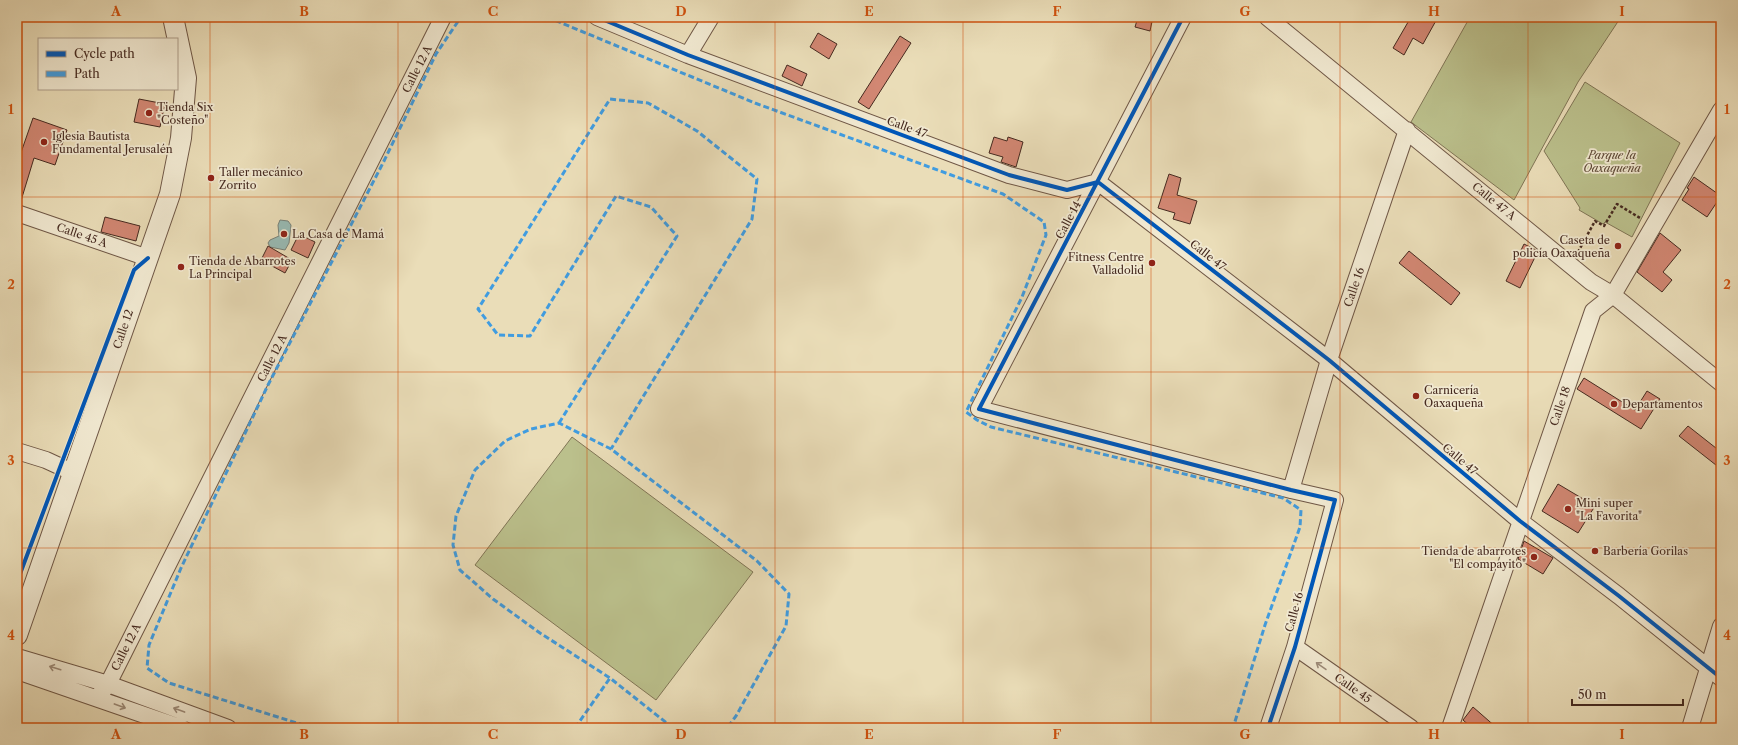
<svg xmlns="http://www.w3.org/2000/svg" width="1738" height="745" viewBox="0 0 1738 745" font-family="'Libre Caslon Text',serif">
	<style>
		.green { fill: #bbc08c; stroke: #807556 }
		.water { fill: #98bbb4; stroke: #778179 }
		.building { fill: #d28773; stroke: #462a20 }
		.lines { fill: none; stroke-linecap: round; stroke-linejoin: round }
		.minor-casing { stroke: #6f5746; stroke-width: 18 }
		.tertiary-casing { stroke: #6f5746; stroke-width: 22 }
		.path { stroke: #462a20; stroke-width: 2.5; stroke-dasharray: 3 2; stroke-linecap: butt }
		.minor { stroke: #f1e9d1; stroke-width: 16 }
		.tertiary { stroke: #f1e9d1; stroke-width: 20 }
		.quiet { stroke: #409ce0; stroke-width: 3; stroke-dasharray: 6 3; stroke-linecap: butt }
		.cycleway-casing { stroke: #f1e9d1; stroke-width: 6 }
		.cycleway { stroke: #0057b8; stroke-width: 4 }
		.oneway { stroke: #9c8a78 }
		.grid { fill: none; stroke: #d0520f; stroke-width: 1; stroke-opacity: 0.55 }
		.poi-dot { fill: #8f2418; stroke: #f1e9d1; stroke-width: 1.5 }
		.labels { text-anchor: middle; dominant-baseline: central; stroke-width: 3.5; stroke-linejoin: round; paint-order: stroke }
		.street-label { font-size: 11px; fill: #462a20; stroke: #f1e9d1 }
		.poi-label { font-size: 11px; fill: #462a20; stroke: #f1e9d1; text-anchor: start }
		.park-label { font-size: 11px; font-style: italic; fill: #5d4836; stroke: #f1e9d1 }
		.neatline { fill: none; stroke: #d0520f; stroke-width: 1.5 }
		.grid-label { font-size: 13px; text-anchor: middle; font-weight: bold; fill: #d0520f }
	</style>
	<rect width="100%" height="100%" fill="#eaddb8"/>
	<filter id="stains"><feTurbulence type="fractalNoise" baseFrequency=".005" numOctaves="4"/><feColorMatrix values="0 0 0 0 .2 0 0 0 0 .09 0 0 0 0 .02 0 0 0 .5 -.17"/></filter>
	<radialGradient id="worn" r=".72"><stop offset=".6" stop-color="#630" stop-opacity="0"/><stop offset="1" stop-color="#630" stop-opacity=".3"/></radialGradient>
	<!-- green -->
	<path class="green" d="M1470,17H1621L1578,82L1514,200L1411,122Z
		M1585,82L1680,143L1632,237L1605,222L1603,224L1579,210L1580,208L1544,151Z
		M572,437L753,572L656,700L475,565Z"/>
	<!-- water -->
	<path class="water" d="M280,220L288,221L291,225L289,243L285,250L270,247L268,243L270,240L279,236L278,225Z"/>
	<!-- building -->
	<path class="building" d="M1138,17H1153L1150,31L1135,27Z
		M1411,17H1438L1423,44L1413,38L1404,55L1393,48Z
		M818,33L837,44L829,59L810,47Z
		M900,36L911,43L869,109L858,102Z
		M787,65L807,74L802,86L782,76Z
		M139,99L165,104L160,127L134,122Z
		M33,118L67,130L55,165L34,158L20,204H17V164Z
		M994,137L1007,141L1008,137L1023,142L1016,167L1001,162L1003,157L989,153Z
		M1169,174L1181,178L1177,195L1197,201L1190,224L1173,219L1175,213L1158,208Z
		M1694,177L1721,196L1707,217L1682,200L1689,189L1687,188Z
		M105,217L140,226L136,241L101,232Z
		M1660,233L1681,250L1663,272L1672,280L1662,292L1637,272Z
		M299,234L315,242L308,258L291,250Z
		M1524,244L1538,251L1520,288L1506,281Z
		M268,246L292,260L285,273L261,260Z
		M1409,251L1460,293L1451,305L1399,263Z
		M1584,378L1635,410L1647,391L1660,399L1641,429L1577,389Z
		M1688,426L1721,452V469L1679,436Z
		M1558,484L1595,506L1578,533L1542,511Z
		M1524,541L1553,558L1543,574L1518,559Z
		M1473,707L1497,728H1472L1463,720Z"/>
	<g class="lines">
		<defs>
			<path id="minor" d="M597,17L688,55L1009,175L1067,190L1098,182L1329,360L1520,521L1619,596L1721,678
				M1183,17L979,409L1291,490L1335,500L1295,647L1268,728
				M1267,17L1591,282L1613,295L1721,383
				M688,55L711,17
				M17,213L148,258
				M17,451L46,460L72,472
				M1291,490L1329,360L1407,130
				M1295,647L1411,728
				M17,657L108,684L228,728
				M17,671L182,728
				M98,697L108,684L443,17
				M1450,728L1593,311L1613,295L1721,110
				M1690,728L1721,626"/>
			<path id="tertiary" d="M17,635L170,194L181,138L186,78L173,17"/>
		</defs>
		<!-- minor casing -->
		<use href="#minor" class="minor-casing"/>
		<!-- tertiary casing -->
		<use href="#tertiary" class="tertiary-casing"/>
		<!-- path -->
		<path class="path" d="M1578,252L1595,221L1604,226L1617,204L1640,218"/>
		<!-- minor -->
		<use href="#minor" class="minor"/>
		<!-- tertiary -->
		<use href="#tertiary" class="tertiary"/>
		<!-- quiet -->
		<path class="quiet" d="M547,17L755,103L1003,194L1044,222L1046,235L1022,297L966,412L977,420L991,427L1283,498L1301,510L1300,527L1265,625L1233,728
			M559,423L677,236L651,207L616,196L530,336L498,335L478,309L610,99L648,103L697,131L757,179L752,219L611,449
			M313,728L169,683L147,668L149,645L181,568L268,385L383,163L436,54L461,17
			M575,728L610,678
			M673,728L610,678L540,633L493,599L460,570L453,545L456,516L475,470L505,441L531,429L559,423L611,449L757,561L789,594L786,626L736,716L727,728"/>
		<defs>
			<path id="cycleway" d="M597,17L688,55L1009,175L1067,190L1098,182L1329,360L1520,521L1619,596L1721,678
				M1183,17L979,409L1291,490L1335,500L1295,647L1268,728
				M17,582L134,270L148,258"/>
		</defs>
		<!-- cycleway casing -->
		<use href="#cycleway" class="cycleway-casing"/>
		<!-- cycleway -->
		<use href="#cycleway" class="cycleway"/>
	</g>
	<!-- one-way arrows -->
	<defs><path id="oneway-shaft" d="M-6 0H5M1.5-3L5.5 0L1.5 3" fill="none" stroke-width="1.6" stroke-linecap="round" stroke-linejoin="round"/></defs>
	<g class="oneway">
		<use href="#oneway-shaft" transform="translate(1321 666) rotate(-145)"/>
		<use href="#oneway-shaft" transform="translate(55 668) rotate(-163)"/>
		<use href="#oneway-shaft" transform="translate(120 706) rotate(20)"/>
		<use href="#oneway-shaft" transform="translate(179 710) rotate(-160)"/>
	</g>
	<!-- grid -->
	<path class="grid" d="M210,17V728M398,17V728M587,17V728M775,17V728M963,17V728M1151,17V728M1340,17V728M1528,17V728M17,197H1721M17,372H1721M17,548H1721"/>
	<!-- markers -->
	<g class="poi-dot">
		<circle cx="149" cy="113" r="4"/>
		<circle cx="44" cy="142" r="4"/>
		<circle cx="211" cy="178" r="4"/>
		<circle cx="284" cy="234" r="4"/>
		<circle cx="1618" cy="246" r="4"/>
		<circle cx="1152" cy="263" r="4"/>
		<circle cx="181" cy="267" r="4"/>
		<circle cx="1416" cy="396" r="4"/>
		<circle cx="1614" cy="404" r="4"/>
		<circle cx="1568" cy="509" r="4"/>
		<circle cx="1595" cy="551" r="4"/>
		<circle cx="1534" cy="557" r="4"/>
	</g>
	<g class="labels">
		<!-- street labels -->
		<g class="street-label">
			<text transform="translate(417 69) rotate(-63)">Calle 12 A</text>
			<text transform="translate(907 127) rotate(20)">Calle 47</text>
			<text transform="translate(1494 201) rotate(39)">Calle 47 A</text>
			<text transform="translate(1068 220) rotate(-62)">Calle 14</text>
			<text transform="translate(82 235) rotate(19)">Calle 45 A</text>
			<text transform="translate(1208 255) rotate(38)">Calle 47</text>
			<text transform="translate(1354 287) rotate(-71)">Calle 16</text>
			<text transform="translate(123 329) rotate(-71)">Calle 12</text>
			<text transform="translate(272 358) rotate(-63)">Calle 12 A</text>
			<text transform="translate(1560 406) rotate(-71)">Calle 18</text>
			<text transform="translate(1460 459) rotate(40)">Calle 47</text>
			<text transform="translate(1294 612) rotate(-75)">Calle 16</text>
			<text transform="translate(126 647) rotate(-63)">Calle 12 A</text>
			<text transform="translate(1353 688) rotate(35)">Calle 45</text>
		</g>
		<!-- poi labels -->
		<g class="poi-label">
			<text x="157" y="107">Tienda Six<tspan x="157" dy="13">"Costeño"</tspan></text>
			<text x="52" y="136">Iglesia Bautista<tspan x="52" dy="13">Fundamental Jerusalén</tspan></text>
			<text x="219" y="172">Taller mecánico<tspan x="219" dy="13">Zorrito</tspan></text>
			<text x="292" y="234">La Casa de Mamá</text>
			<text x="1610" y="240" text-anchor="end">Caseta de<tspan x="1610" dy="13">policía Oaxaqueña</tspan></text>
			<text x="1144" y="257" text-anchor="end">Fitness Centre<tspan x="1144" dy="13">Valladolid</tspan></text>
			<text x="189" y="261">Tienda de Abarrotes<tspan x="189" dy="13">La Principal</tspan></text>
			<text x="1424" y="390">Carnicería<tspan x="1424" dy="13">Oaxaqueña</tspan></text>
			<text x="1622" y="404">Departamentos</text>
			<text x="1576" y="503">Mini super<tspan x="1576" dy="13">"La Favorita"</tspan></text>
			<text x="1526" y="551" text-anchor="end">Tienda de abarrotes<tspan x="1526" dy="13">"El compayito"</tspan></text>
			<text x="1603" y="551">Barbería Gorilas</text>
		</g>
		<!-- park labels -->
		<g class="park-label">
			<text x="1612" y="155">Parque la<tspan x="1612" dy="13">Oaxaqueña</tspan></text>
		</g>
	</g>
	<!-- margin -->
	<rect width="1738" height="745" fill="none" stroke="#eaddb8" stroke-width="44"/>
	<!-- legend -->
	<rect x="38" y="38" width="140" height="52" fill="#f1e9d1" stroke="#ad9d8a"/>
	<rect x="46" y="51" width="20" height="6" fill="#0057b8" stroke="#ad9d8a"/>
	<text x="74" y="58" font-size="12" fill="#462a20">Cycle path</text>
	<rect x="46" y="71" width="20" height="6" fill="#409ce0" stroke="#ad9d8a"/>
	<text x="74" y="78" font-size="12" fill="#462a20">Path</text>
	<!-- scale -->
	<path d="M1572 699v6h111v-6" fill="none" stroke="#462a20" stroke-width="2"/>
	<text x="1578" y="699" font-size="12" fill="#462a20" stroke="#f1e9d1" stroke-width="3" paint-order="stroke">50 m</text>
	<rect x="22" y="22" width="1694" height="701" class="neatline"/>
	<g class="grid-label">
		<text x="116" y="16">A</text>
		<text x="304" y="16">B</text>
		<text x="493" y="16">C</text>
		<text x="681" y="16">D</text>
		<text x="869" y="16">E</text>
		<text x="1057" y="16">F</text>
		<text x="1245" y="16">G</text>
		<text x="1434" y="16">H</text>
		<text x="1622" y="16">I</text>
		<text x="11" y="114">1</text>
		<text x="1727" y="114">1</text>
		<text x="11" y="289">2</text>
		<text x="1727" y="289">2</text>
		<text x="11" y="465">3</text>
		<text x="1727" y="465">3</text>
		<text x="11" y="640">4</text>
		<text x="1727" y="640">4</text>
		<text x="116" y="739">A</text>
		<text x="304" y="739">B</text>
		<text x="493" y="739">C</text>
		<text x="681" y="739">D</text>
		<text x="869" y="739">E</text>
		<text x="1057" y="739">F</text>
		<text x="1245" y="739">G</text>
		<text x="1434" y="739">H</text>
		<text x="1622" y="739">I</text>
	</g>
	<rect width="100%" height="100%" filter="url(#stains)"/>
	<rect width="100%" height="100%" fill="url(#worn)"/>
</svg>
